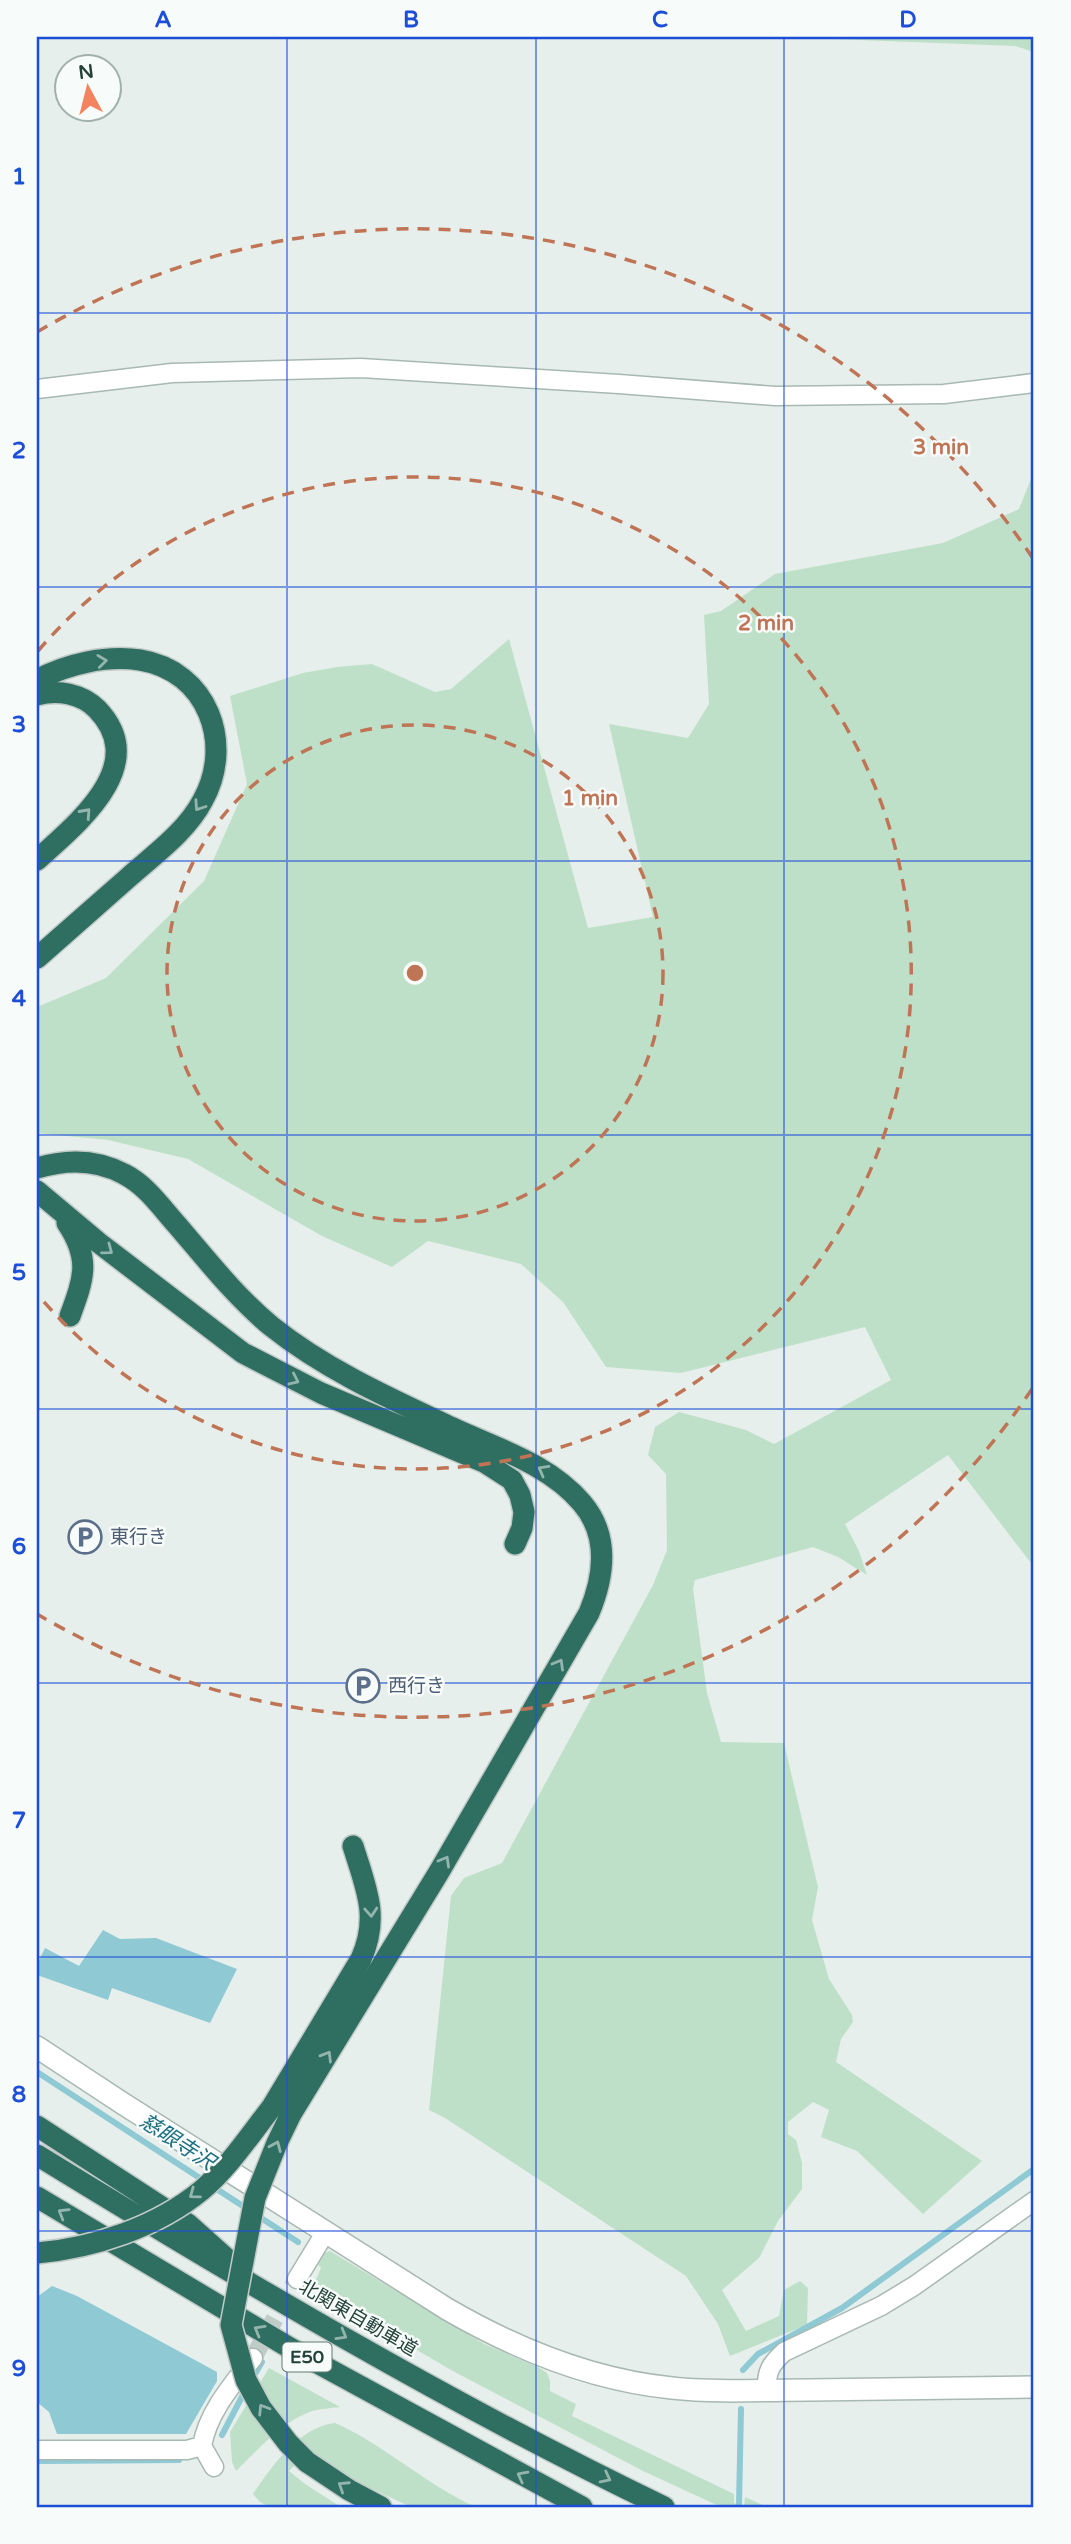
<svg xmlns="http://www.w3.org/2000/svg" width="1071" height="2544" viewBox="0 0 1071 2544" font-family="'Varela Round','Noto Sans JP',sans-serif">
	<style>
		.green { fill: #bfe0c8 }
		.water { fill: #8ec9d4 }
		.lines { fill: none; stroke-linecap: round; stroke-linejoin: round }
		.stream { stroke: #8ec9d4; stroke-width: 6 }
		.minor-tunnel { stroke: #bfccc8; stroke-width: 18; stroke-dasharray: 18 9; stroke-linecap: butt }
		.minor-casing { stroke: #a8b8b2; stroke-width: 21 }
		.tertiary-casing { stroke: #a8b8b2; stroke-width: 24 }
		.motorway-casing { stroke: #c2cac8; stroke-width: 24 }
		.minor { stroke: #fff; stroke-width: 18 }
		.tertiary { stroke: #fff; stroke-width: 21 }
		.motorway { stroke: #2f6f62; stroke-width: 21 }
		.motorway-bridge-casing { stroke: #c2cac8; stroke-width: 24; stroke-linecap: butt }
		.motorway-bridge { stroke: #2f6f62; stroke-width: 21 }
		.oneway { stroke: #93b5ae }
		.grid { fill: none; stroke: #1d4ed8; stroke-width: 2; stroke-opacity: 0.55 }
		.ring { fill: none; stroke: #c07456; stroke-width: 3.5; stroke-dasharray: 12 9 }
		.labels { text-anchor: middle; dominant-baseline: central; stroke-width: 5; stroke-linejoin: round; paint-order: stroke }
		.shield { fill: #f7fbf9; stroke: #637a73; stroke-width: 2 }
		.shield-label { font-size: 18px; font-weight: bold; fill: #24423a }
		.service-label { font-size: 19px; fill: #4e5e75; stroke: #f7fbf9; text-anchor: start }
		.street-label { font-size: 19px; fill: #24423a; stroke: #f7fbf9 }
		.water-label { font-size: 21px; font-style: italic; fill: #1c6f80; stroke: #f7fbf9 }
		.centre { fill: #c07456; stroke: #f7fbf9; stroke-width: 3.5 }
		.ring-label { font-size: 21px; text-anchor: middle; font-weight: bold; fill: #c07456; stroke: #f7fbf9; stroke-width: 5; stroke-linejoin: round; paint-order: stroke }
		.neatline { fill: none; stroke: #1d4ed8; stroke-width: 2.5 }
		.grid-label { font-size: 23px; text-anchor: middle; font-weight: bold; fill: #1d4ed8 }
	</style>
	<rect width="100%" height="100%" fill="#e6efeb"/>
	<!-- green -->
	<path class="green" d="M780,37H1034V52L1015,46Z
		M1034,471V1567L948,1455L845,1524L859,1551L867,1575L838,1557L813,1547L695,1580L693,1589L707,1693L721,1742L784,1743L818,1887L812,1920L829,1979L852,2015L853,2022L841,2039L836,2062L982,2161L923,2214L857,2151L821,2137L829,2110L813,2102L788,2122V2134L796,2140L802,2163V2189L778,2221L759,2258L722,2290L746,2331L779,2316L784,2290L800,2281L808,2288L807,2325L730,2356L718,2324L686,2276L445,2118L429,2110L451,1896L464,1878L502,1863L653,1585L667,1550L666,1474L648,1455L655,1427L679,1412L746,1430L774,1444L891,1380L865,1327L681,1373L606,1367L563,1302L521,1264L428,1241L392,1267L322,1236L188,1159L108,1140L37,1133V1007L106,978L204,881L247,784L230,696L303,673L337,667L372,664L435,692L451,689L509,639L588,928L653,917L609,724L688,738L709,704L704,615L721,611L775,574L943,543L1019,509Z
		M330,2251L484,2344L538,2367L547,2373L550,2381V2391L576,2404L572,2416L734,2494V2503L744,2507L745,2497L767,2507H721L643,2471L451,2370L315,2290L314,2284L321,2268L317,2263L324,2253Z
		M269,2368L340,2407C331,2408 320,2409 312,2411C281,2422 259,2449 236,2471L232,2462L230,2432Z
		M335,2423C385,2445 426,2485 476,2507H411L353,2480L310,2450L289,2471L305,2484L341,2507H270L260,2502L253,2494C272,2466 299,2427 335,2423Z"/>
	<!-- water -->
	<path class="water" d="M103,1930L120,1939L156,1938L237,1969L210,2023L112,1988L108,2000L37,1975V1964L45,1948L79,1966Z
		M52,2286L77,2296L217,2372V2381L186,2434H57L49,2412L37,2402V2297Z"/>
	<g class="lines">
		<!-- stream -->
		<path class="stream" d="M37,2072L298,2242
			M743,2370L758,2354L842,2308L1034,2169
			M252,2379L262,2362
			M222,2435L245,2391
			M37,2461L179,2460
			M739,2505L741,2409"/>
		<!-- minor-tunnel -->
		<path class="minor-tunnel" d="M253,2358L297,2279"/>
		<defs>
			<path id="minor" d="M37,389L172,373L361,368L619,384L775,396L944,394L1034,383
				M297,2279L325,2233
				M767,2390C766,2371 771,2364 784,2352L881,2306L914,2286L1034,2201
				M37,2450H187L202,2446
				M214,2467L202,2446C208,2412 232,2385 253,2358"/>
			<path id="tertiary" d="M37,2047L122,2103L447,2309C516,2349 591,2380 672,2388C717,2393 765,2390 810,2390C885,2389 960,2388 1034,2387"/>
			<path id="motorway" d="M37,680C67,664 106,655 140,660C208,671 234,744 203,800C187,831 155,854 129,877C98,904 68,931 37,958
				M37,695C58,689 82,694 97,709C152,766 75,825 37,860
				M37,1168C67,1159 96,1159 124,1174C146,1185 161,1207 177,1225C207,1260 235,1296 271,1326C326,1370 391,1399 455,1429C499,1449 550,1465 582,1503C610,1536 604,1577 589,1613L439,1872L291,2114
				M37,1191L99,1243L243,1353L321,1393L484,1462L512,1480L520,1495L524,1512L522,1528L515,1544
				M67,1223C91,1259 84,1278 70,1316
				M272,2107L361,1959C380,1917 366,1888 353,1846
				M37,2126L188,2224L226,2258
				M37,2155C241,2280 448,2403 664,2507
				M37,2197L290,2348L582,2507
				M307,2462L349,2490L381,2507"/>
		</defs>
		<!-- minor casing -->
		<use href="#minor" class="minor-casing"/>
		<!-- tertiary casing -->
		<use href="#tertiary" class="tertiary-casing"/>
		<!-- motorway casing -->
		<use href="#motorway" class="motorway-casing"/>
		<!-- minor -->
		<use href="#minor" class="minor"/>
		<!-- tertiary -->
		<use href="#tertiary" class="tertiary"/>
		<!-- motorway -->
		<use href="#motorway" class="motorway"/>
		<defs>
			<path id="motorway-bridge" d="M291,2114L277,2143L255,2198L231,2325L246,2380L261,2408L288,2443L307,2462
				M37,2253C94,2248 157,2227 202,2190C229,2167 250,2135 272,2107"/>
		</defs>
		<!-- motorway-bridge casing -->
		<use href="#motorway-bridge" class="motorway-bridge-casing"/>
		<!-- motorway-bridge -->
		<use href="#motorway-bridge" class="motorway-bridge"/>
	</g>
	<!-- one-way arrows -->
	<defs><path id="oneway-chevron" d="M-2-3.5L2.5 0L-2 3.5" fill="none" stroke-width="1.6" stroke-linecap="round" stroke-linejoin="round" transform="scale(1.75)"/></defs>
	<g class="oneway">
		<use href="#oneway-chevron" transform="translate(102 661) rotate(-7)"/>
		<use href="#oneway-chevron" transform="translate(199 806) rotate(124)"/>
		<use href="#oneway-chevron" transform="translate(86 813) rotate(-48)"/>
		<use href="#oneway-chevron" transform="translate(108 1250) rotate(37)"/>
		<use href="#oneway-chevron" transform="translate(294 1380) rotate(25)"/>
		<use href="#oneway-chevron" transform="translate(543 1470) rotate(-151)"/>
		<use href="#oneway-chevron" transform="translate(559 1664) rotate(-60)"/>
		<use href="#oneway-chevron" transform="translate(445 1861) rotate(-60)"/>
		<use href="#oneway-chevron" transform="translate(371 1912) rotate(86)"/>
		<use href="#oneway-chevron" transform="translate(327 2056) rotate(-59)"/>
		<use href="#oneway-chevron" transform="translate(276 2146) rotate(-67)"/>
		<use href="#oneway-chevron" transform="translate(194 2194) rotate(144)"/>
		<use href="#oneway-chevron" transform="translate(63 2213) rotate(-149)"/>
		<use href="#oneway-chevron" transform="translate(259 2330) rotate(-150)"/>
		<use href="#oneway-chevron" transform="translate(342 2335) rotate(30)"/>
		<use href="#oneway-chevron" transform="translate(263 2409) rotate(-122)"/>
		<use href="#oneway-chevron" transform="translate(522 2476) rotate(-152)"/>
		<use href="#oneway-chevron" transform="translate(606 2478) rotate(27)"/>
		<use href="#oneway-chevron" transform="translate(343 2486) rotate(-147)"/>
	</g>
	<!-- grid -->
	<path class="grid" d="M287,37V2507M536,37V2507M784,37V2507M37,313H1034M37,587H1034M37,861H1034M37,1135H1034M37,1409H1034M37,1683H1034M37,1957H1034M37,2231H1034"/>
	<!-- distance rings -->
	<g class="ring">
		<circle cx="415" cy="973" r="248"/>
		<path d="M38 651A496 496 0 1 1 38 1295"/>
		<path d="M1032 1389A744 744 0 0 1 37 1614M37 332A744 744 0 0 1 1032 557"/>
	</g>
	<!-- icons -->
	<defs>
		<symbol id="parking-ring" viewBox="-11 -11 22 22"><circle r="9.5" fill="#f7fbf9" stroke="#5c6f8a" stroke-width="1.5"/><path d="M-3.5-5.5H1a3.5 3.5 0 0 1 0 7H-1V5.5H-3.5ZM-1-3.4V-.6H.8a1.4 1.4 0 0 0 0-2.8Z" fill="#5c6f8a"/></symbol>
	</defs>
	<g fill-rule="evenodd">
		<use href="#parking-ring" x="66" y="1518" width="38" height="38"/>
		<use href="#parking-ring" x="344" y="1667" width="38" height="38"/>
	</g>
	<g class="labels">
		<!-- shield labels -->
		<rect class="shield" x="282.5" y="2342.5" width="49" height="29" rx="5"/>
		<g class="shield-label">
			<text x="307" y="2357">E50</text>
		</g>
		<!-- service labels -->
		<g class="service-label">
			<text x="110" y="1537">東行き</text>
			<text x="388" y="1686">西行き</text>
		</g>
		<!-- street labels -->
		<g class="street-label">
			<text transform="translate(358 2318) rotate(30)">北関東自動車道</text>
		</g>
		<!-- water labels -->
		<g class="water-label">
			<text transform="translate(177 2142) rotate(33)">慈眼寺沢</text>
		</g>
	</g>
	<circle cx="415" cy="973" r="10" class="centre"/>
	<g class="ring-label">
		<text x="941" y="454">3 min</text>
		<text x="766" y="630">2 min</text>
		<text x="590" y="805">1 min</text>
	</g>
	<!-- border -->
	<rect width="1071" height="2544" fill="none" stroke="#f7fbf9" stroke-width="77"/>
	<!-- north arrow -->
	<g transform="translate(88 88) rotate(353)"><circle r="33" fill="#f7fbf9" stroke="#a3b1ad" stroke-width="2"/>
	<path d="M0-5L12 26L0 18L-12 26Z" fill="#f4845f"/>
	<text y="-10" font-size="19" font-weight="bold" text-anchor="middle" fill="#24423a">N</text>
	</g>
	<rect x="38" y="38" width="994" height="2468" class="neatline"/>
	<g class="grid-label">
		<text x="163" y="27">A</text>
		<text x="411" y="27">B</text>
		<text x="660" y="27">C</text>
		<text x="908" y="27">D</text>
		<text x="19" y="184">1</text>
		<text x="19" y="458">2</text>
		<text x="19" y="732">3</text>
		<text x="19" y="1006">4</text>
		<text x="19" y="1280">5</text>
		<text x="19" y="1554">6</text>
		<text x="19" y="1828">7</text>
		<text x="19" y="2102">8</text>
		<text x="19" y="2376">9</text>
	</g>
</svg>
